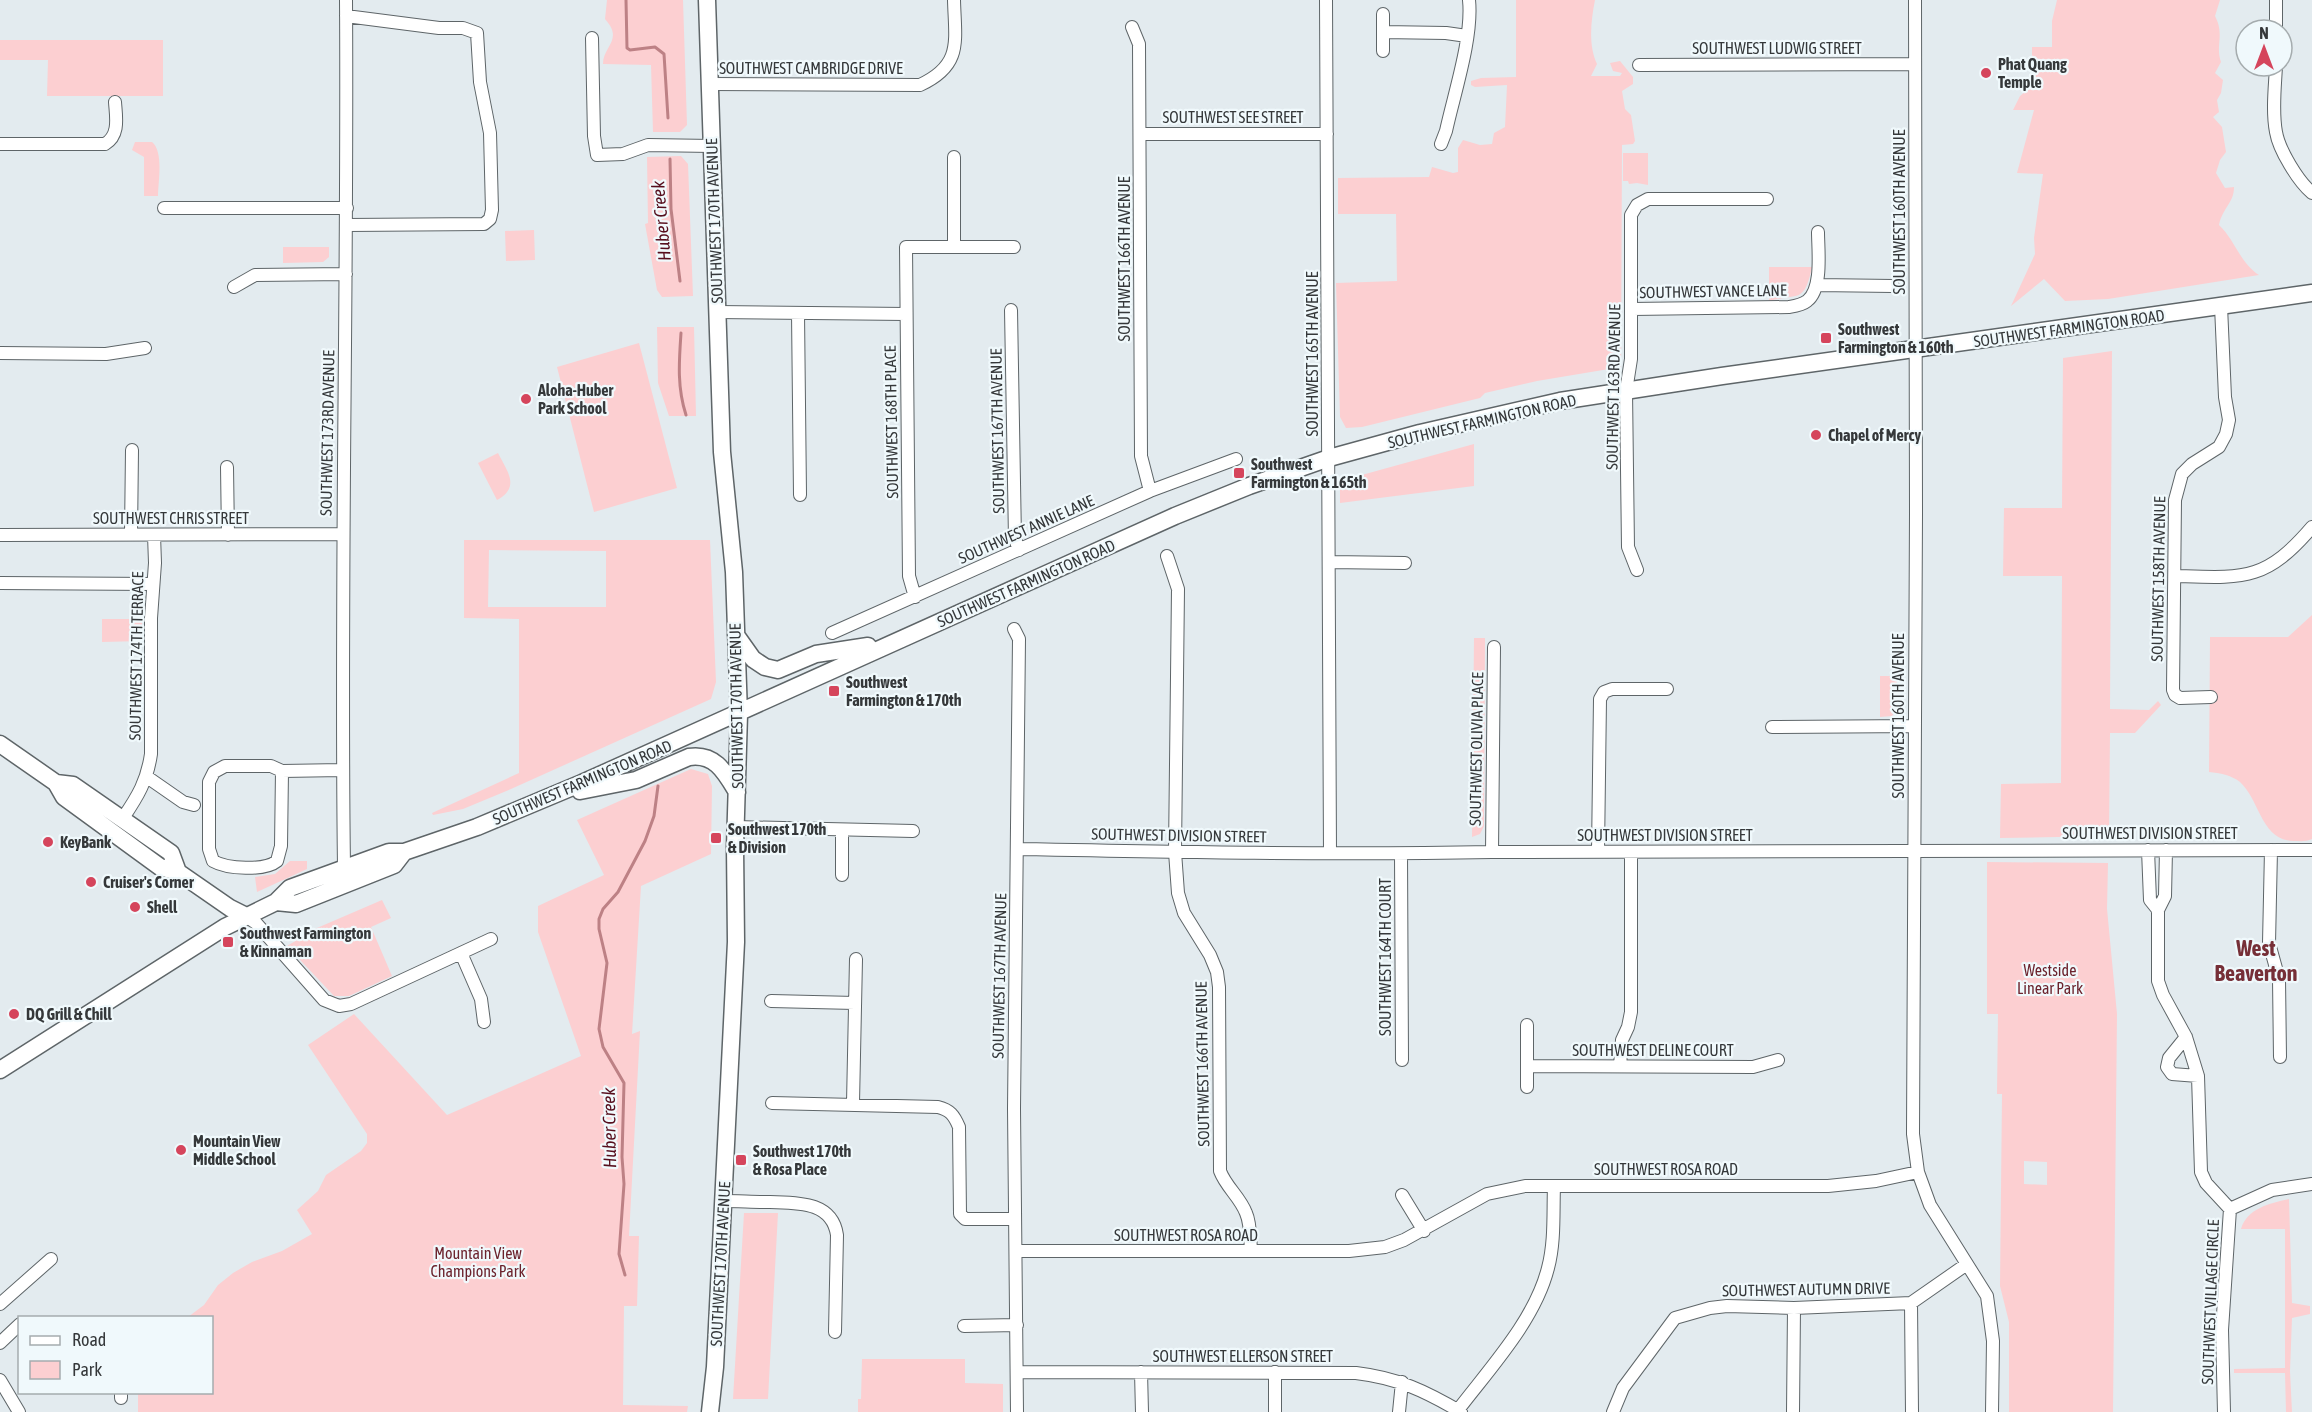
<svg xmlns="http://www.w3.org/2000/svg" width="2312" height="1412" viewBox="0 0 2312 1412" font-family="'Asap Condensed',sans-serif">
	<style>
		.green { fill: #fccfd1; fill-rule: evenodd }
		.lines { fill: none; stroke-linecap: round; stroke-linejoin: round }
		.stream { stroke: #bd8185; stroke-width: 3 }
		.minor-casing { stroke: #5e6568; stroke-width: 14 }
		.major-casing { stroke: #5e6568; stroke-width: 19 }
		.minor { stroke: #fff; stroke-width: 12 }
		.major { stroke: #fff; stroke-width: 16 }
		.poi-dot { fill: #d5455c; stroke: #f0f9fc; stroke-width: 2 }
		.labels { text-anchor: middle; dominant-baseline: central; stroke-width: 4.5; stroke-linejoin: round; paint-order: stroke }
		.street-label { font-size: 16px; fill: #35383a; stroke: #f0f9fc }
		.poi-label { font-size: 16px; font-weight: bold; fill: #35383a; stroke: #f0f9fc; text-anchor: start }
		.park-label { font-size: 16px; fill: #6c232d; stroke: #f0f9fc }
		.water-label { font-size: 18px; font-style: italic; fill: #570e1d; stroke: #f0f9fc }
		.district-label { font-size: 22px; font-weight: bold; fill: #762f37; stroke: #f0f9fc }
	</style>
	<rect width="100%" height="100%" fill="#e3ebef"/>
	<!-- green -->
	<path class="green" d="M607,0H683L687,125L680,132H653L651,65L603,64C603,46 624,40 605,19Z
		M1516,0H1595C1591,20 1588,45 1597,64L1591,76H1620L1622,73L1613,71L1610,63L1620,61L1633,77V84L1622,91L1625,109L1631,115L1635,141L1633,144L1622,145L1621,367L1537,381L1485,393L1480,398L1362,427L1346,428L1340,417L1336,283L1397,281L1396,214H1338V178L1429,177L1432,167L1453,173L1458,172V148L1463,140L1480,145L1492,144L1494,133L1505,127L1507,85L1475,87L1471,85V81L1481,78L1516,77Z
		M2057,0H2220L2215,16C2225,35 2215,45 2221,62L2215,73L2223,80L2221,93L2217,100L2219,112L2213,117L2222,127L2226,152L2220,160L2216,173L2225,188L2234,187C2234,203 2223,207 2219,225C2235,240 2240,263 2259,275L2108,299L2065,301L2044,279L2011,306L2035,254L2034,238L2043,174L2017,173L2034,110H2013L2020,96L2032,86V47H2052V21Z
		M0,40H163V96H47L48,60H0Z
		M135,142H152C164,152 158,182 158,196H144V157L132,150Z
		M1623,153H1648V185L1637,183L1629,184L1628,181H1623Z
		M681,156L688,164L693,296L662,297L657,290L645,224L648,223L647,157Z
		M534,230L535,260L506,261L505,231Z
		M283,247H329V257L323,262L283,263Z
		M1769,267H1812C1804,304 1799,293 1769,301Z
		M657,327H694L696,416H669L658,383Z
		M639,343L677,488L594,512L557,367Z
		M2112,351L2110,709L2149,710L2158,701L2161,705L2135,733H2110L2109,836L2000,838L2001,784L2061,783L2062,576H2003L2004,508H2062L2063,358Z
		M1474,444V486L1340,503V481Z
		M498,453C507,471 521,487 497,500L478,463Z
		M464,540H710L716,682L711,699L511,789L463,809L433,815L432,813L519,773V619L464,618ZM489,550L606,551V607H488Z
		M2312,615V839C2306,842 2300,841 2294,841C2261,841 2260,800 2240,782C2231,775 2220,773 2209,772L2210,637H2288Z
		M102,619H142V641L102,642Z
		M1474,638H1485L1484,826L1480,834L1472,837Z
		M1880,676H1897V710L1892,716L1880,717Z
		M691,769L708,774L712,786L711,854L641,886L632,1034L640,1031L629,1236H639L637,1306H624L623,1405L688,1406L687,1412H138V1393L212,1392V1318L188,1317L204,1305L218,1285L233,1273L252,1262L282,1251L312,1234L297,1210L318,1191L326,1175L361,1151L367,1143V1134L308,1045L354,1014L447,1115L581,1056L538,932V906L604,875L577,820Z
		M290,861H307V869L257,892L255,877L275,874Z
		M1987,862L2108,863L2107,909L2117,1014L2113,1412H2009V1322L2000,1286L2002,1094H1997L1998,1014H1987ZM2024,1161L2047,1162V1185L2024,1184Z
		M382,900L391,918L371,927L392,976L349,996H334L287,946L317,928Z
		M2289,1199L2292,1303L2310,1306V1314L2292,1318L2290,1371L2292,1412H2286L2285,1373H2234V1369L2285,1368V1229H2241C2247,1208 2271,1203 2289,1199Z
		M744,1213H778L768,1399H733Z
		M862,1359H965V1383L1003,1384V1412H858V1399H861Z"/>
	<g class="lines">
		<!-- stream -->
		<path class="stream" d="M626,0L627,48L630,50L655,47L664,54L668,118
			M670,159L671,209L680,281
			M681,333C679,362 677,387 686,415
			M625,1275L619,1254L624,1184L622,1157L624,1083L603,1047L599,1029L607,963L599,929V919L603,909L618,892L645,841L654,816L658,786"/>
		<defs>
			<path id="minor" d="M1326,0L1330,853
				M1915,0L1916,513L1913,1134L1918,1172L1930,1205L1987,1296L1993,1341L1992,1412
				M1383,14V32L1446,33L1467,36
				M346,16L439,28H463L477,33L480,82L490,133L492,210L490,219L484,224L347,225
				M1132,27L1139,44L1141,456L1150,491
				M2276,30V0
				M1383,32V51
				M592,38L594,136L597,155L623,154L648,145L712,146
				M1639,65L1915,64
				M2276,66C2275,87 2272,111 2276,132C2279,150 2298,181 2312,193
				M710,84L920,85C963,65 955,41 954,0
				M1140,134H1327
				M0,144H105C120,135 116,117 115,102
				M1441,144L1446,131C1454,94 1473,37 1469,0
				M164,208H347
				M954,247V157
				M1817,285L1893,286
				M234,287L255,275L346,274
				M1632,309L1789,307C1795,306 1802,305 1807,301C1823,289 1818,250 1818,232
				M1011,310L1015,539L1019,550
				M717,312L906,314
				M798,313L800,495
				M0,353L106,354L145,348
				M227,467L228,535
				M0,535L343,534
				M131,535L132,450
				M1167,556L1178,589L1175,852L1178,893L1184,913L1210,955L1217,972L1219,987L1220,1171C1226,1187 1240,1197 1246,1213C1251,1224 1250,1239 1251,1251
				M1329,562L1405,563
				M1637,570L1628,547L1626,391L1631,359V215L1637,205L1648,199H1767
				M2175,576C2243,578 2265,582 2312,527
				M0,583L153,584
				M915,597L909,576L906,247H1014
				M1014,629L1019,639L1014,1109L1017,1412
				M832,633L1150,491L1236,459
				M2211,697L2180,698L2175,695L2173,690L2175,500L2182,474L2192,464L2219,447L2226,434L2229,420L2225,397L2221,306
				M1772,727L1914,726
				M282,771L281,846L277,861C265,871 227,869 213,861L209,849V782L214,772L225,766H271L282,771L342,770
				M147,777L183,802L194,805
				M123,818C138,796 147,781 151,754V618L155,563L154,535
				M736,827L913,831
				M842,830V875
				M1017,849C1175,852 1333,855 1492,852L2312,850
				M2148,850L2150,900L2158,910L2165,896L2166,850
				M2271,850L2269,943L2279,979L2280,1057
				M1492,852L1494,647
				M1598,852L1600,699L1604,692L1612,689H1667
				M1401,854L1402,1060
				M344,867C340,578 348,289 346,0
				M2158,910V981L2163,995L2186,1037L2198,1076L2201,1172L2206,1183L2230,1209
				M246,916L256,923L324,1000L339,1006L351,1004L491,939
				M461,953L481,999L484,1022
				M771,1001L855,1003
				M1527,1025V1066L1753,1067L1778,1060
				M2186,1037L2169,1058L2167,1067L2172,1074L2198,1076
				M1620,1066L1622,1040L1628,1027L1631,1012V852
				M1527,1087V1066
				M772,1103L938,1107C950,1110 954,1115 959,1127L960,1214L965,1219H1014
				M853,1103L856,959
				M1402,1195L1424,1231
				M723,1201C738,1201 754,1202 770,1202C797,1203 832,1201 837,1235L835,1332
				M1016,1251H1349L1385,1247L1404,1240L1487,1194L1525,1186H1828L1876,1181L1918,1172
				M1911,1303L1912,1412
				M0,1304L51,1259
				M964,1326L1017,1325
				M0,1343L20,1324
				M1017,1372L1356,1373C1398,1378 1425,1391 1461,1412
				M1141,1372L1142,1412
				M1275,1372V1412
				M0,1380L19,1412
				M121,1398V1392
				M1458,1410C1490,1368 1535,1320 1548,1268C1555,1242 1553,1213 1554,1186
				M1399,1412L1402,1382
				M1613,1412L1623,1388L1675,1318L1710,1308L1727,1306L1794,1308L1911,1303L1967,1264
				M1793,1412L1794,1308
				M2224,1412L2222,1330L2230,1209L2272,1190L2312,1184"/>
			<path id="major" d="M707,0L722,452L734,572L739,714L735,847L736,942L715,1367L710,1412
				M736,635L753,659L765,667L778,670L816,654L868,646
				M0,744L56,783L64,797L160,867L178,872L230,908L246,916
				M56,783L73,785L171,853L178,872
				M580,791L636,780L689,757C715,753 725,772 737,792
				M276,902L296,904L394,865L404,852
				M0,1070L225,927L276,902L290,888L389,852H404L477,827L582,783L1175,516L1249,486L1329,458L1420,433L1560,401L1722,376L2312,293"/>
		</defs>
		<!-- minor casing -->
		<use href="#minor" class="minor-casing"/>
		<!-- major casing -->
		<use href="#major" class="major-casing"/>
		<!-- minor -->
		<use href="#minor" class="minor"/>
		<!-- major -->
		<use href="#major" class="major"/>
	</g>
	<!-- markers -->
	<g class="poi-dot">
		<circle cx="1986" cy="73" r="6"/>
		<rect x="1820" y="332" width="12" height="12" rx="3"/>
		<circle cx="526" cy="399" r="6"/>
		<circle cx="1816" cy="435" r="6"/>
		<rect x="1233" y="467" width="12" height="12" rx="3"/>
		<rect x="828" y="685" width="12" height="12" rx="3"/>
		<rect x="710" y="832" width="12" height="12" rx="3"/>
		<circle cx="48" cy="842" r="6"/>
		<circle cx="91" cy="882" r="6"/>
		<circle cx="135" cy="907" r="6"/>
		<rect x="222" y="936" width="12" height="12" rx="3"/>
		<circle cx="14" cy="1014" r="6"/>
		<circle cx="181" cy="1150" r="6"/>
		<rect x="735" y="1154" width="12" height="12" rx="3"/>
	</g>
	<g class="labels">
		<!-- street labels -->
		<g class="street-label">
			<text x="1777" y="48">SOUTHWEST LUDWIG STREET</text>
			<text x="811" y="68">SOUTHWEST CAMBRIDGE DRIVE</text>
			<text x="1233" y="117">SOUTHWEST SEE STREET</text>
			<text transform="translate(1899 212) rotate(-90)">SOUTHWEST 160TH AVENUE</text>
			<text transform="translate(714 221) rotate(-92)">SOUTHWEST 170TH AVENUE</text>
			<text transform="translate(1124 259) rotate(-90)">SOUTHWEST 166TH AVENUE</text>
			<text transform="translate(1713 291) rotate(-1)">SOUTHWEST VANCE LANE</text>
			<text transform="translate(2069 328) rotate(-8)">SOUTHWEST FARMINGTON ROAD</text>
			<text transform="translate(1312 354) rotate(-90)">SOUTHWEST 165TH AVENUE</text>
			<text transform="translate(1613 387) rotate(-89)">SOUTHWEST 163RD AVENUE</text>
			<text transform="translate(1482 421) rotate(-13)">SOUTHWEST FARMINGTON ROAD</text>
			<text transform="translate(891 422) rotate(-91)">SOUTHWEST 168TH PLACE</text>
			<text transform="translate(997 431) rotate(-91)">SOUTHWEST 167TH AVENUE</text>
			<text transform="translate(327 433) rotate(-89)">SOUTHWEST 173RD AVENUE</text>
			<text x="171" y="518">SOUTHWEST CHRIS STREET</text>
			<text transform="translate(1026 529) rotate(-24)">SOUTHWEST ANNIE LANE</text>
			<text transform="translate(2158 579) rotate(-89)">SOUTHWEST 158TH AVENUE</text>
			<text transform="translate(1026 583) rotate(-24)">SOUTHWEST FARMINGTON ROAD</text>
			<text transform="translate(136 656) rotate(-89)">SOUTHWEST 174TH TERRACE</text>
			<text transform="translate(736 706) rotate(-91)">SOUTHWEST 170TH AVENUE</text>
			<text transform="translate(1898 716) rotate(-90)">SOUTHWEST 160TH AVENUE</text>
			<text transform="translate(1476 749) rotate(-89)">SOUTHWEST OLIVIA PLACE</text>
			<text transform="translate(582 782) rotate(-23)">SOUTHWEST FARMINGTON ROAD</text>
			<text x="2150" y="833">SOUTHWEST DIVISION STREET</text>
			<text transform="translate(1179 835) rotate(1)">SOUTHWEST DIVISION STREET</text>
			<text x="1665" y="835">SOUTHWEST DIVISION STREET</text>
			<text transform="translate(1385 957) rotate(-90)">SOUTHWEST 164TH COURT</text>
			<text transform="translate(999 976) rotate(-89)">SOUTHWEST 167TH AVENUE</text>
			<text x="1653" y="1050">SOUTHWEST DELINE COURT</text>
			<text transform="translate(1202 1064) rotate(-91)">SOUTHWEST 166TH AVENUE</text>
			<text x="1666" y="1169">SOUTHWEST ROSA ROAD</text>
			<text x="1186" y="1235">SOUTHWEST ROSA ROAD</text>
			<text transform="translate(720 1264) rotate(-87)">SOUTHWEST 170TH AVENUE</text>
			<text transform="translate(1806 1289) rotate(-1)">SOUTHWEST AUTUMN DRIVE</text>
			<text transform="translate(2210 1302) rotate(-88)">SOUTHWEST VILLAGE CIRCLE</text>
			<text x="1243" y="1356">SOUTHWEST ELLERSON STREET</text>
		</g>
		<!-- poi labels -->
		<g class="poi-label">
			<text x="1998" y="64">Phat Quang<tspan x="1998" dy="18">Temple</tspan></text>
			<text x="1838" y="329">Southwest<tspan x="1838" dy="18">Farmington &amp; 160th</tspan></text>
			<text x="538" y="390">Aloha-Huber<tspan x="538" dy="18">Park School</tspan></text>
			<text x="1828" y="435">Chapel of Mercy</text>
			<text x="1251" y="464">Southwest<tspan x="1251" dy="18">Farmington &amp; 165th</tspan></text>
			<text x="846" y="682">Southwest<tspan x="846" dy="18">Farmington &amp; 170th</tspan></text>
			<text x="728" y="829">Southwest 170th<tspan x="728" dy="18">&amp; Division</tspan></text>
			<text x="60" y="842">KeyBank</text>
			<text x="103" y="882">Cruiser's Corner</text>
			<text x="147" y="907">Shell</text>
			<text x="240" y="933">Southwest Farmington<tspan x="240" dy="18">&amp; Kinnaman</tspan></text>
			<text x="26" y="1014">DQ Grill &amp; Chill</text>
			<text x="193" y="1141">Mountain View<tspan x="193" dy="18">Middle School</tspan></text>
			<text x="753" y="1151">Southwest 170th<tspan x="753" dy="18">&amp; Rosa Place</tspan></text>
		</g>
		<!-- park labels -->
		<g class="park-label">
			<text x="2050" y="970">Westside<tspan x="2050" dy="18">Linear Park</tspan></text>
			<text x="478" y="1253">Mountain View<tspan x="478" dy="18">Champions Park</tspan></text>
		</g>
		<!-- water labels -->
		<g class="water-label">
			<text transform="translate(661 221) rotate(-95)">Huber Creek</text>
			<text transform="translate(609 1128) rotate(-91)">Huber Creek</text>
		</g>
		<!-- district labels -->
		<g class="district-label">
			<text x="2256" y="948">West<tspan x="2256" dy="25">Beaverton</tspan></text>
		</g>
	</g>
	<!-- legend -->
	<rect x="18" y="1316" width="195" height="78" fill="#f0f9fc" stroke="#a5acae" stroke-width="1.5"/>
	<rect x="30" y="1336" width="30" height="9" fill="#ffffff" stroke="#a5acae" stroke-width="1.5"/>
	<text x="72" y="1346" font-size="18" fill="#35383a">Road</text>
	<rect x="30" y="1361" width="30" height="18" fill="#fccfd1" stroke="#a5acae" stroke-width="1.5"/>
	<text x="72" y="1376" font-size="18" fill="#35383a">Park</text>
	<!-- north arrow -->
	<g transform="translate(2264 48)"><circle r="28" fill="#f0f9fc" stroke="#a5acae" stroke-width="1.5"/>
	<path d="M0-4.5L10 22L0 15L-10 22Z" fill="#d5455c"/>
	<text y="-9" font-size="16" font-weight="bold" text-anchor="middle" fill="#35383a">N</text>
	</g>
</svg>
